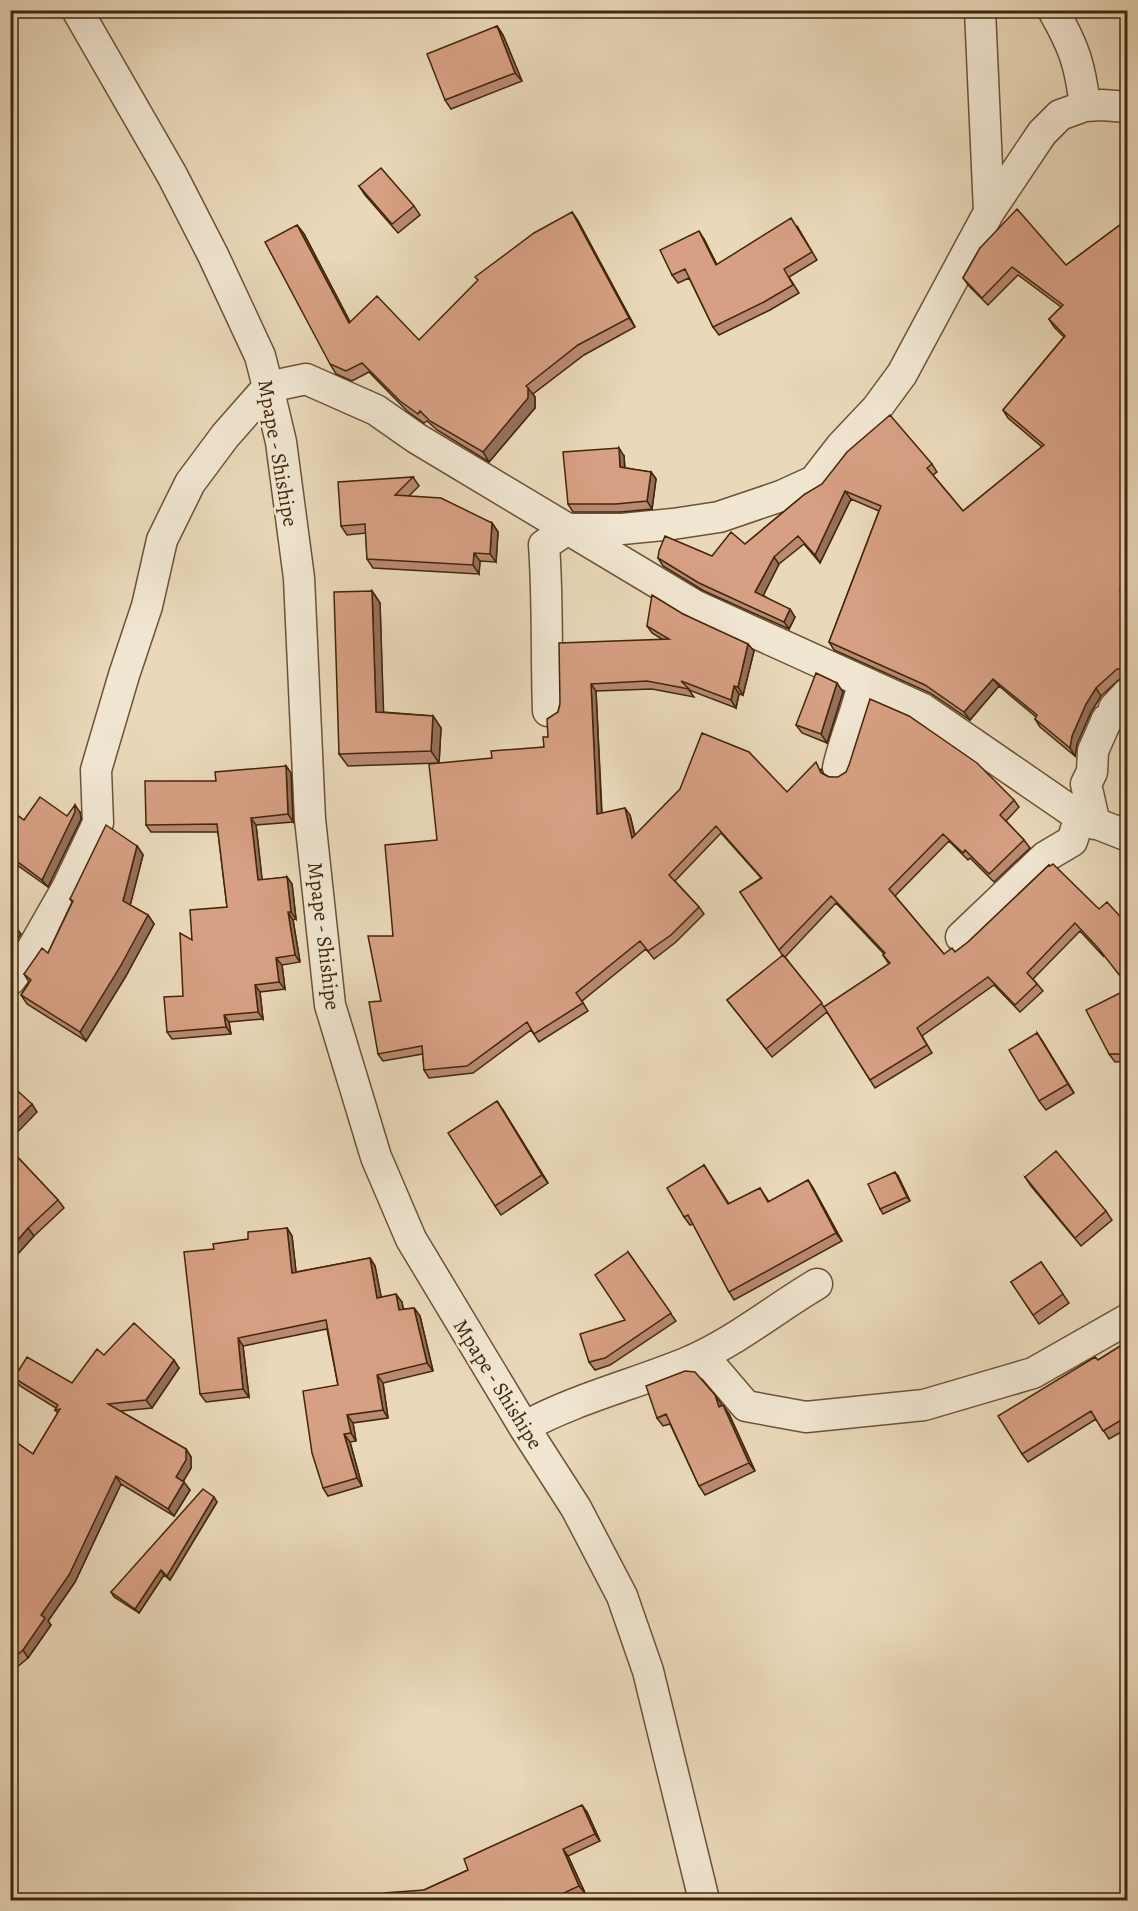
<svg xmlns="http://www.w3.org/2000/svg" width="1138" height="1911" viewBox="0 0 1138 1911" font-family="Alegreya,serif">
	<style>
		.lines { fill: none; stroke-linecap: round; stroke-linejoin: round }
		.street-casing { stroke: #6c5336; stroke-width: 33 }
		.street { stroke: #f1e6d2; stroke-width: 30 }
		.wall { fill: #b98971; stroke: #42270a; stroke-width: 1.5; fill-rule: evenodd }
		.shaded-wall { fill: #966f5c; stroke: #42270a; stroke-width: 1.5 }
		.building { fill: #d79f83; stroke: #42270a; stroke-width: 1.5 }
		.labels { text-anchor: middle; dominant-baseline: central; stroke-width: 5; stroke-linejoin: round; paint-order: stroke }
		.street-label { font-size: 21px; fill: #42270a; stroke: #f1e6d2 }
	</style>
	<rect width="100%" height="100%" fill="#e9d8b9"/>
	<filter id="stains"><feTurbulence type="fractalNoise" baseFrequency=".00333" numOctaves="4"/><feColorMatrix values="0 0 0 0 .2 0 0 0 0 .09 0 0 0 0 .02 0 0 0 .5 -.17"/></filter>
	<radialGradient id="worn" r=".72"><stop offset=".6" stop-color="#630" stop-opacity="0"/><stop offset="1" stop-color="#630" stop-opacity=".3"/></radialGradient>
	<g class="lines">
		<defs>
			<path id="street" d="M77,10L172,175L213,255L260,356L268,387L281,442L299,578L310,819L330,1005L376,1157L411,1239L524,1427L576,1508L622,1596L648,1671L704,1900
				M980,10L989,212
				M1053,10C1074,47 1080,64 1085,106
				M548,711C546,655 548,600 544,545L568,529H622L673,524L719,517L781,496L814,481L842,445L877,408L902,374L989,212L1042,133L1060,115L1085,106L1102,105L1128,107
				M838,768C844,739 857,712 863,683
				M1095,824L1086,784L1092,772L1093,751L1107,719L1112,716L1114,708L1128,693
				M961,937L1045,857L1072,841L1080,817
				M10,980L27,958L67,888L98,823L96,770L124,675L147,606L162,540L190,483L225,436L268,387L306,379L376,410L416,438L696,606L923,709L1080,817L1128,836
				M688,1362L710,1364L746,1406L806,1417L924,1405L1033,1373L1128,1319
				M524,1427C575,1399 632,1385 686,1363C734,1343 773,1310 817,1284"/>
		</defs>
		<!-- street casing -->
		<use href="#street" class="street-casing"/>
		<!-- street -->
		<use href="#street" class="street"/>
	</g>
	<!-- wall -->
	<path class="wall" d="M497,26L503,35L522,81L451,109L445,100Z
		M359,186L414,206L420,215L398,233L365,195Z
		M572,212L578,221L635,327L584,355L533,394L535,397V408L489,462L437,430L427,421L424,423L407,411L369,372L352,381L336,374L330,364L297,225L304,234L350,322L419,340Z
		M1128,219V597H1127L1128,598V677H1122L1101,696L1091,712L1077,744L1075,756L1040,727L1035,719L1036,717L999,686L970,720L930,693L834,650L829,642L879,511L851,499L820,563L804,544L779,564L763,595L795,617L789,629L704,591L663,566L658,558L712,556L745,544L805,494L932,464L937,472L933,475L963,511L1042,447L1008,418L1003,410L1064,337L1054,327L1049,319L1061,307L1018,275L988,305L969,286L963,278L980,248L1066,265Z
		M797,226L817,260L789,277L799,293L770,310L719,335L713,327L689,278L678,283L672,275L704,239L717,265Z
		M624,456L625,468L651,472L656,479L652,509L621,512H573L568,504Z
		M413,477L419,486L409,496L492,523L498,532L496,562L480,561L479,574L373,568L367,559L366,533L347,535L341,526Z
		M372,591L380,603L383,712L433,716L441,728L439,763L348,766L339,754Z
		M683,614L754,651L743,695L739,694L736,708L689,690L694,697L652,689L596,691L602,813L630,815L635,835L787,792L821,769L824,774L829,777L1014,800L1019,807L1006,821L1024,840L1030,848L994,882L970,858L968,860L949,841L895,896L944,954L955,952L968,942L1049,865L1104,957L1080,931L1033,979L1043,991L1020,1012L994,985L922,1036L932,1053L875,1088L827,1012L772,1057L727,1000L783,956L740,892L761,878L721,833L675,881L699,907L704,914L676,942L654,959L646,949L582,1001L588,1011L539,1042L531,1030L473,1073L429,1078L424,1070L423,1054L383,1061L378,1054L381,1001L393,936L437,840L492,758L544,747L558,712L560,704L662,639L652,633L647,626ZM836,903L884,954L883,955L889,964L824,1007L785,957Z
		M843,692L827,743L802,733L796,725Z
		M286,766L291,773L293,822L256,825L262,880L287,877L292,884L296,919L293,920L300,962L282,965L285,989L260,992L263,1019L229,1022L231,1034L172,1039L167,1032L183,996L192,940L227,907L218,832H151L146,825L216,781Z
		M10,810L24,820L67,816L80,812L81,819L48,887L10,860Z
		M137,846L143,855L130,905L148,915L154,924L126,976L86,1041L27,1004L21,995L29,982L24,974L48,953L72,902L70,899Z
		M1128,989V1061L1115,1062L1109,1054Z
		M1037,1033L1074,1093L1046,1110L1039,1101Z
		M503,1110L548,1183L501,1215L495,1206Z
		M10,1149L58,1200L64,1208L34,1236L16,1256L13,1253L10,1256Z
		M704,1165L729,1204L760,1188L769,1202L808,1180L813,1188L842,1241L734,1300L729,1292L693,1224L690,1225L684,1217Z
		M898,1176L910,1201L883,1214L880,1209Z
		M1025,1177L1106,1211L1112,1220L1081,1246L1031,1186Z
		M287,1228L292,1236L296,1272L370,1258L375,1266L381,1297L402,1302L403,1309L414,1308L420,1316L433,1371L383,1383L388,1418L353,1423L356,1441L350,1442L362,1486L328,1496L323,1488L338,1385L327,1329L243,1346L249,1397L206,1402L200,1394L214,1249Z
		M628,1252L676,1321L610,1365L595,1370L589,1362L625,1320Z
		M1041,1262L1069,1303L1039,1324L1011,1282Z
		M1128,1341V1428L1109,1439L1096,1419L1028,1462L1022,1454L1098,1360Z
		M104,1355L179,1368L152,1408L120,1411L186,1449L191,1457V1468L183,1482L190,1490L174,1516L121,1484L75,1582L48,1621L51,1625L28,1658L10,1673V1438L33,1454L58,1413L55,1410L56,1408L20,1386L14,1378L72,1383Z
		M715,1395L722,1406L729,1414L755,1471L705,1495L699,1486L670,1424L663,1426L657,1418Z
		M217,1502L170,1580L164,1575L139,1613L114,1597L111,1592Z
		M587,1812L600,1841L568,1856L585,1893L570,1900H385L424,1890L468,1870Z"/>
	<!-- shaded-wall -->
	<path class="shaded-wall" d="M497,26L503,35L522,81L515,73Z
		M572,212L578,221L635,327L629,318Z
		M297,225L304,234L356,333L349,323Z
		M699,231L704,239L721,273L716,265Z
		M528,388L535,397V408L489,462L483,452Z
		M619,448L624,456L625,475L620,467Z
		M651,472L656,479L652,509L647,501Z
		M845,491L851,499L820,563L815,555Z
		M492,523L498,532L496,562L490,554Z
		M474,553L480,561L479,574L473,565Z
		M774,557L779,564L761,600L755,592Z
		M372,591L380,603L384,724L376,712Z
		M790,609L795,617L789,629L784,622Z
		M748,644L754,651L743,695L738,687Z
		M993,679L999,686L970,720L964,712Z
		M837,683L843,692L827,743L821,734Z
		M591,684L596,691L602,822L597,814Z
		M734,686L739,694L736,708L731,700Z
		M1096,688L1101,696L1091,712L1077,744L1075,756L1070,748L1072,736L1086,704Z
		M433,716L441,728L439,763L431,751Z
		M286,766L291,773L293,822L288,814Z
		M75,805L80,812L81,819L48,887L42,880Z
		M625,808L630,815L637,846L632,838Z
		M251,818L256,825L263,887L258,880Z
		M137,846L143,855L129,910L123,901Z
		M287,877L292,884L296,919L291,912Z
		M288,912L293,920L300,962L295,955Z
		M148,915L154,924L126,976L86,1041L80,1032Z
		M15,926L21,934L10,950V934Z
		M276,958L282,965L285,989L279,982Z
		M255,985L260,992L263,1019L258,1012Z
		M224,1015L229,1022L231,1034L226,1027Z
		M1037,1033L1043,1042L1074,1093L1068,1084Z
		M497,1101L503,1110L548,1183L542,1175Z
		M32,1104L37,1112L10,1140V1126Z
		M895,1172L898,1176L910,1201L907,1197Z
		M808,1180L813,1188L842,1241L836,1233Z
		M28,1228L34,1236L16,1256L11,1248Z
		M287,1228L292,1236L297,1281L292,1273Z
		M370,1258L375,1266L383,1306L377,1298Z
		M396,1294L402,1302L405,1318L399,1310Z
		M414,1308L420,1316L433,1371L427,1363Z
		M238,1338L243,1346L249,1397L243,1389Z
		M174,1360L179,1368L152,1408L146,1400Z
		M377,1375L383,1383L388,1418L383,1410Z
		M715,1395L721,1403L725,1416L719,1407Z
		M723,1405L729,1414L755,1471L749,1463Z
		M347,1415L353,1423L356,1441L351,1433Z
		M344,1434L350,1442L362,1486L357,1478Z
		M186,1449L191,1457V1468L181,1485L176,1477Z
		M116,1476L121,1484L75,1582L48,1621L51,1625L28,1658L23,1650Z
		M184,1482L190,1490L174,1516L168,1509Z
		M214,1497L217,1502L170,1580L167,1576Z
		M161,1570L164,1575L139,1613L135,1609Z
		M582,1805L587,1812L600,1841L595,1834Z
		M563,1849L568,1856L585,1893L579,1886Z"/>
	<!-- building -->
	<path class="building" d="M497,26L515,73L445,100L427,54Z
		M381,168L414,206L392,224L359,186Z
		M1017,209L1066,265L1128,219V584L1120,591L1128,598V670L1117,669L1096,688L1086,704L1072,736L1070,748L1035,719L1037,715L993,679L964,712L925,685L829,642L881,506L845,491L815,555L798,536L774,557L755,592L790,609L784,622L699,583L658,558L659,551L665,536L712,556L731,532L745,544L805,494L822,484L847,452L890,415L932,464L927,468L963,511L1044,445L1003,410L1065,336L1049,319L1063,305L1012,267L982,298L963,278L980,248Z
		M572,212L629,318L578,345L526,386L528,388V398L483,452L430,421L420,411L418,414L400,401L362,363L346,371L330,364L265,242L297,225L349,323L377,296L419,340L478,280L475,277L534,233Z
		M791,218L812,252L784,269L793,285L764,302L713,327L685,269L672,275L660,250L699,231L716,265Z
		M619,448L620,467L651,472L647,501L616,504H568L563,452Z
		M413,477L395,495L441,498L492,523L490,554L474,553L473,565L367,559L365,524L341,526L338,482Z
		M372,591L376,712L433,716L431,751L339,754L334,592Z
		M652,595L683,614L748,644L738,687L734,686L731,700L681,681L689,689L647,681L591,684L597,814L625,808L632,838L680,789L702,733L749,752L787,792L816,762L821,773L829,777H838L846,772L849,765L870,699L909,716L977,763L1014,800L1000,815L1024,840L989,874L965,850L963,853L943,834L889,889L944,954L952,948L955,952L968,942L1049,865L1050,866L1053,864L1099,909L1107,902L1128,925V986L1099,949L1075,923L1027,973L1037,984L1015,1005L988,977L917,1028L927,1045L870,1080L824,1007L890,963L883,955L885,953L831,896L779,950L740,892L762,878L716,826L669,875L699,907L671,935L648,951L640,941L576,993L583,1003L534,1034L527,1022L467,1066L424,1070L422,1046L378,1054L369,1002L381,1001L368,936H393L385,845L437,840L429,764L492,758L491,751L544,747L543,737H548L547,719L558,712L560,704L559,643L669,639L647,626Z
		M816,673L837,683L821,734L796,725Z
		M1128,706V721L1122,717L1125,709Z
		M286,766L288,814L251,818L258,880L287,877L291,912H288L295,955L276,958L279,982L255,985L258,1012L224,1015L226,1027L167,1032L164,997L183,996L180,933L192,940L190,910L227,907L217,824L146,825L145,781H216L215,772Z
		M40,797L67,816L75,805V812L42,880L10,856V810L24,820Z
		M106,825L137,846L123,901L148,915L120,967L80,1032L21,995L31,980L24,974L42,948L48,953L73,901L70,899Z
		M10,922L15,926L10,934Z
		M783,955L822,1003L766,1049L727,1000Z
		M1128,989V1050L1121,1054H1109L1086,1010Z
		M1037,1033L1068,1084L1039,1101L1009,1050Z
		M10,1084L32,1104L10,1126Z
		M497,1101L542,1175L495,1206L448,1133Z
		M10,1149L58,1200L28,1228L11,1248Z
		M1056,1151L1106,1211L1075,1238L1025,1177Z
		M704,1165L728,1204L760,1188L768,1202L808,1180L836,1233L729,1292L688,1215L684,1217L667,1188Z
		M895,1172L907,1197L880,1209L868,1184Z
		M287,1228L292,1273L370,1258L377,1298L396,1294L399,1310L414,1308L427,1363L377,1375L383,1410L347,1415L351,1433L344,1434L357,1478L323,1488L312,1453L303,1391L338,1385L326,1320L238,1338L243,1389L200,1394L184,1252L214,1249L213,1244L248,1239V1232Z
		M628,1252L671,1313L605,1358L589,1362L580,1334L625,1320L595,1275Z
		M1041,1262L1063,1294L1033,1315L1011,1282Z
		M134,1323L174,1360L146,1400L108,1404L186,1449V1460L176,1477L184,1482L168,1509L116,1476L69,1575L41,1615L45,1618L23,1650L10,1661V1438L33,1454L60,1409L55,1410L58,1405L14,1378L27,1357L72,1383L97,1349L104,1355Z
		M1128,1341V1416L1103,1431L1091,1411L1022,1454L998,1416L1095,1357L1098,1360Z
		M685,1371L695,1372L715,1395L719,1407L723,1405L749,1463L699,1486L666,1414L657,1418L646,1386Z
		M203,1489L214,1497L167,1576L161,1570L135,1609L111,1592Z
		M582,1805L595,1834L563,1849L579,1886L549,1900H385L384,1893L424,1890L468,1870L464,1859Z"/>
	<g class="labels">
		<!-- street labels -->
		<g class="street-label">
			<text transform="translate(278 453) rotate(80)">Mpape - Shishipe</text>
			<text transform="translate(324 936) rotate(83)">Mpape - Shishipe</text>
			<text transform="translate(498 1384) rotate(58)">Mpape - Shishipe</text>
		</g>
	</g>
	<!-- margin -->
	<rect width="1138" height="1911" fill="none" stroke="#e9d8b9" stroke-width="36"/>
	<rect x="12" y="12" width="1114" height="1887" fill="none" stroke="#42270a" stroke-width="3"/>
	<rect x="18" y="18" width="1102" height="1875" fill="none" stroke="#42270a" stroke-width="1.5"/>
	<rect width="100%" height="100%" filter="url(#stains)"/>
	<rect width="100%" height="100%" fill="url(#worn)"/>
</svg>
